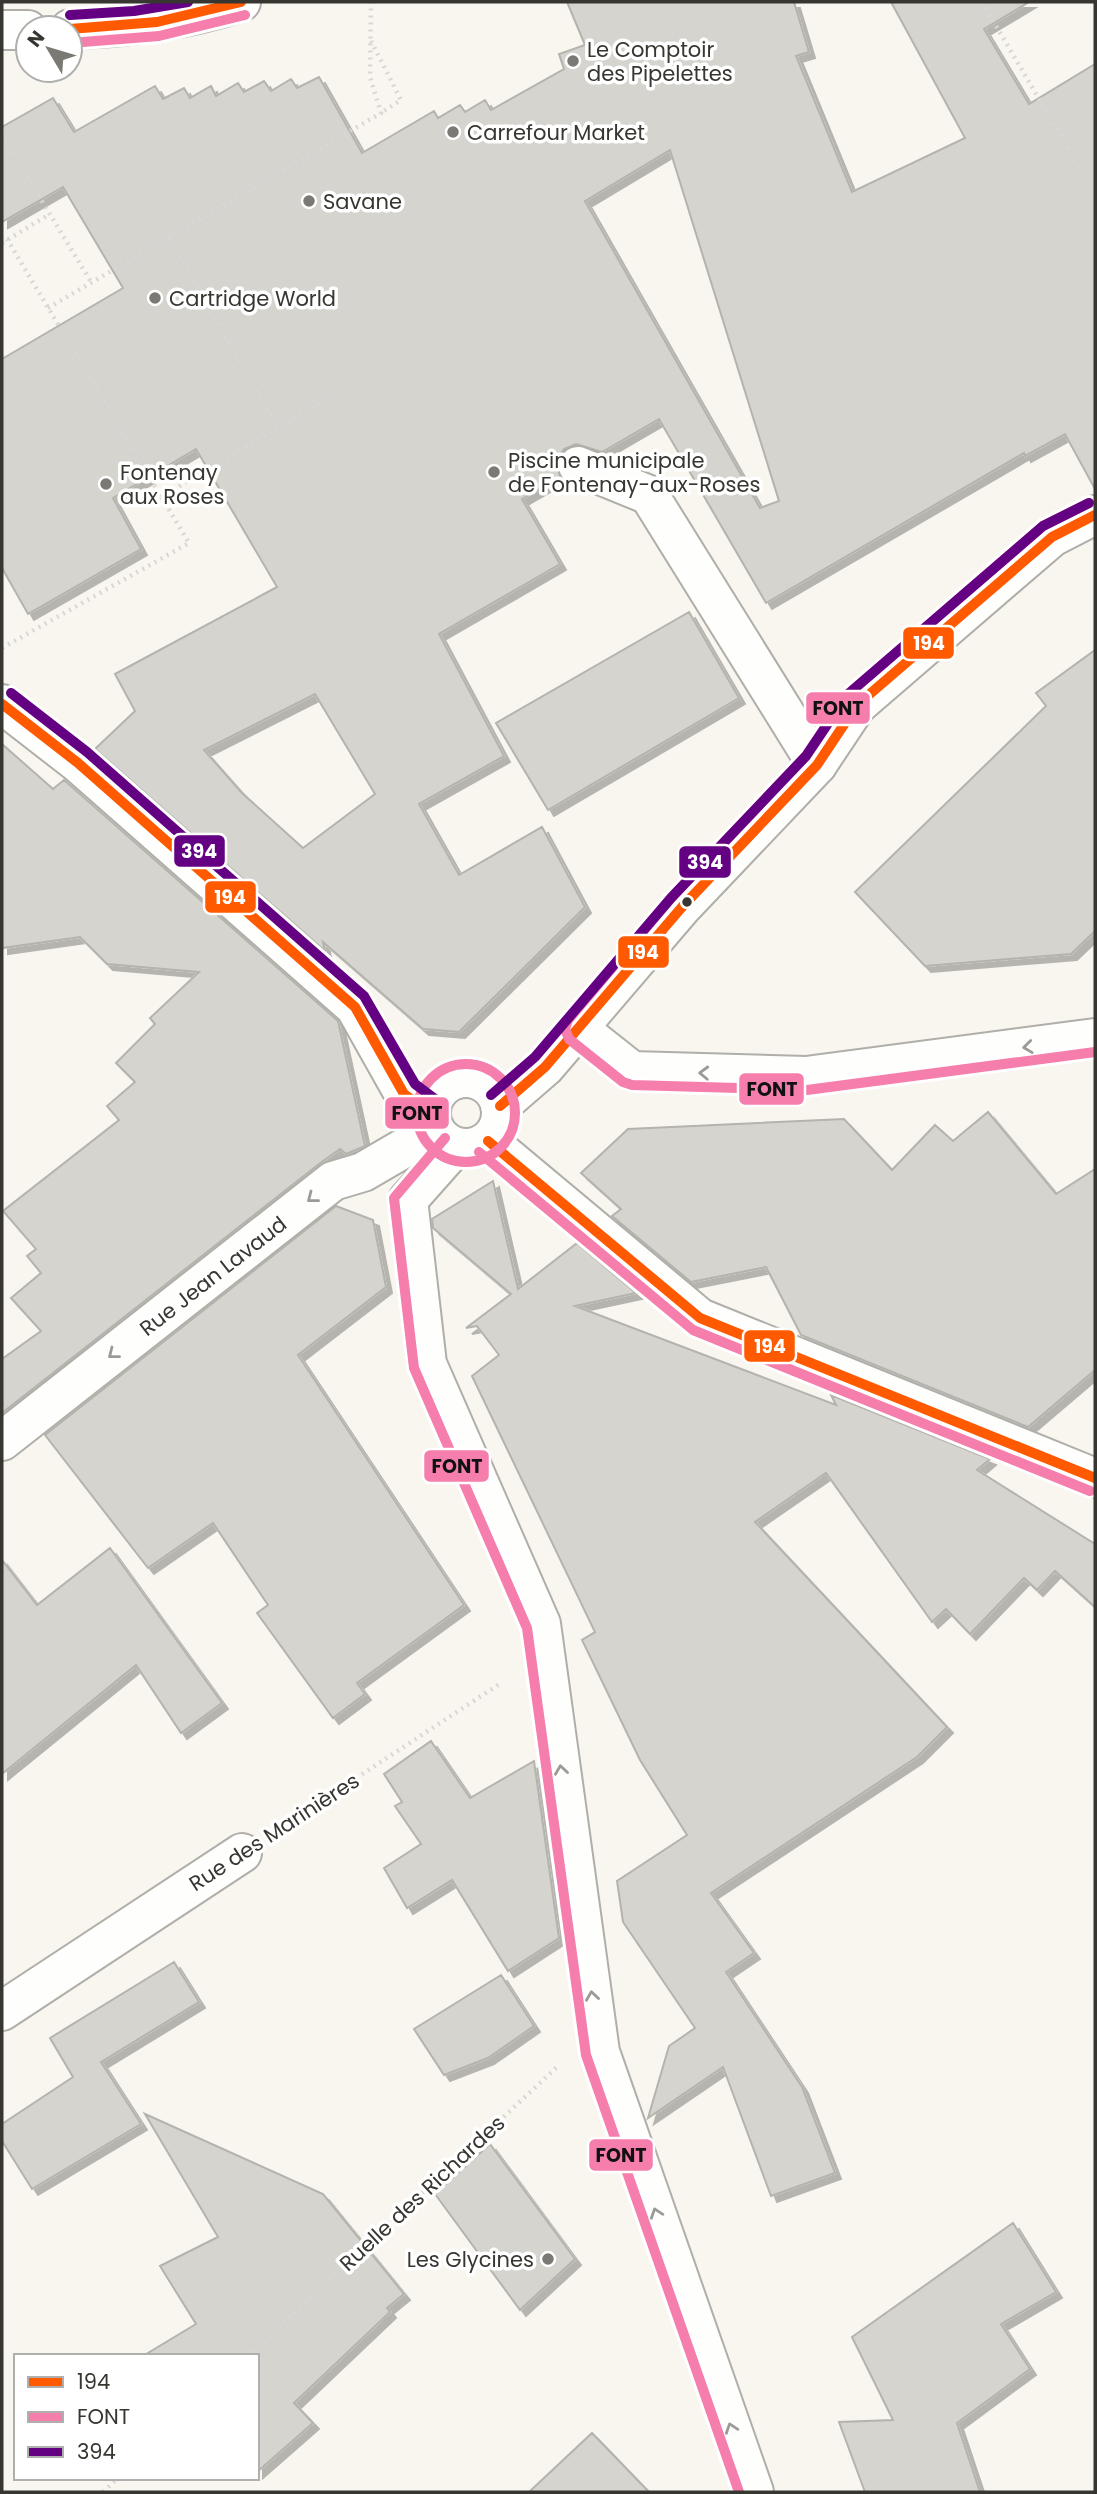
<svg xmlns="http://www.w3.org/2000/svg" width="1097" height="2494" viewBox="0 0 1097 2494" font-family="Poppins,sans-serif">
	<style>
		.building { fill: #d5d4cf; stroke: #b4b3ae; stroke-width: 2; fill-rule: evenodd; filter: url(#shadow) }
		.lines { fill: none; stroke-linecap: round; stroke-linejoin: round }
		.minor-casing { stroke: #b0aea9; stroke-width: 42 }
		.major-casing { stroke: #b0aea9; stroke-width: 42 }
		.path { stroke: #d9d7d5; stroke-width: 4.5; stroke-dasharray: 2 5; stroke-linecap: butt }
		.minor { stroke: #fefefc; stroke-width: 38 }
		.major { stroke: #fefefc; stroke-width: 38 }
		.bus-1-casing { stroke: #fff; stroke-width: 16 }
		.bus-2-casing { stroke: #fff; stroke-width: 16 }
		.bus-3-casing { stroke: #fff; stroke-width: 16 }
		.bus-1 { stroke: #ff5a00; stroke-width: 10 }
		.bus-2 { stroke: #f57ead; stroke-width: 10 }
		.bus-3 { stroke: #640082; stroke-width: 10 }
		.oneway { stroke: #9a9a96 }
		.poi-dot { fill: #7b7973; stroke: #fff; stroke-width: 2.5 }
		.bus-dot { fill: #373631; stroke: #fff; stroke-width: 2.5 }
		.labels { text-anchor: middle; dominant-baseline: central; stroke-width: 7; stroke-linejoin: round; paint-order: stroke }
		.poi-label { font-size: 21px; fill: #373631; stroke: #fff; text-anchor: start }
		.street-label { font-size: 21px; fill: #373631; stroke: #fff }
		.line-badge { stroke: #fff; stroke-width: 2.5 }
		.badge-label { font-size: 19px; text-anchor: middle; font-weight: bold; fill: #fff }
		.pale-badge-label { font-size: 19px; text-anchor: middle; font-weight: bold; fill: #111 }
	</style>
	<defs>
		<filter id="shadow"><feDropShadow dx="6" dy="6" stdDeviation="0" flood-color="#0004"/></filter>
	</defs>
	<rect width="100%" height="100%" fill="#f8f6ee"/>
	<!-- building -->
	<path class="building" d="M567,2H794L809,52L796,56L852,192L965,138L891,2H1029L984,29L1029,104L1095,64V489L1065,434L1025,456L1024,453L766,603L659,419L602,452L576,444L564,449L558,458L560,477L522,499L560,564L439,634L504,756L419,804L459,875L542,827L585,907L459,1032L423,1029L323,942L325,951L95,749L135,711L115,674L277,587L196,449L113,498L141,549L28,614L2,568V359L123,288L63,187L2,222V127L53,98L74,132L155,86L163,99L184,88L190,98L211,86L216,96L238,83L244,92L264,81L271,91L291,79L297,88L319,77L362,153L434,111L438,118L460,105L465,112L485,100L491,110L564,69L559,54L585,45ZM670,150L779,501L760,508L585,201ZM315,694L375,794L303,848L242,793L204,750Z
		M689,612L739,698L548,810L496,723Z
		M1095,650V931L1071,954L925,966L855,892L1046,706L1036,693Z
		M2,744L53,789L64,780L338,1021L365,1146L346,1154L340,1149L319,1164L2,1413V1359L41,1331L11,1298L41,1273L27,1256L36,1249L3,1211L119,1120L107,1106L135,1082L116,1063L155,1024L150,1018L199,972L107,964L80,937L2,948Z
		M988,1112L1056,1194L1095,1169V1370L1028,1427L801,1335L766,1267L691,1282L612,1216L621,1209L581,1173L628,1129L844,1119L892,1170L935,1125L953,1141Z
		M493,1181L518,1289L577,1243L636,1293L575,1306L836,1405L831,1395L990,1459L977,1470L1095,1544V1607L1055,1571L1037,1590L1024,1578L970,1634L946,1609L932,1622L826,1473L755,1522L947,1727L917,1757L711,1893L754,1953L726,1972L802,2087L835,2173L771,2196L723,2067L648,2118L669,2046L695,2028L623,1922L617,1881L687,1835L640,1760L582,1640L595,1632L472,1376L499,1355L477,1326L466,1328L511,1294L433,1228L432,1219Z
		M336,1206L373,1220L386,1287L298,1355L464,1605L357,1683L365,1694L333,1718L257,1613L268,1605L213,1523L148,1568L45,1435Z
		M110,1548L222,1703L181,1733L136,1665L2,1774V1560L37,1605Z
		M431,1741L470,1798L534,1761L559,1938L508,1971L452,1880L407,1908L384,1868L421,1844L395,1806L402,1802L384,1774Z
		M174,1962L199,2002L101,2062L141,2124L32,2189L2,2141V2124L73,2077L50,2038Z
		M501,1975L534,2026L488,2058L444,2075L414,2029Z
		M145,2114L323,2194L404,2294L387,2308L390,2312L294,2403L313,2423L257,2472V2356H143L196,2324L160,2266L218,2237Z
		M490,2144L575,2259L520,2310L435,2194Z
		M1013,2223L1056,2292L1001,2324L1030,2369L957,2423L980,2492H865L839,2422L893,2420L852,2337Z
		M592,2433L649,2492H529Z"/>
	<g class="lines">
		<defs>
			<path id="minor" d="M70,29C129,28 185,20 241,2
				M2,30H28
				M578,466L649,495L817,765
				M2,704L78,763L355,1007L404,1094L431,1113
				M579,1029L632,1071L806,1076L1095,1038
				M455,1147L408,1200L427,1364L541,1624L600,2052L754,2492
				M2,1441L333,1181L363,1172L435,1130
				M2,2011L242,1853"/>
			<path id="major" d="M431 1113a35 35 0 1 1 70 0a35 35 0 1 1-70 0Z
				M500,1106L545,1067L682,907L817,765L857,705L1052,537L1095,515
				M488,1141L700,1318L1095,1478"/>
		</defs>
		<!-- minor casing -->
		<use href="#minor" class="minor-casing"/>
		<!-- major casing -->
		<use href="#major" class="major-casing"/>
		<!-- path -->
		<path class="path" d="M982,2L1079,167
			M371,41L401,100L381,113
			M2,135L91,282
			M1091,188L1095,195
			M170,238L277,427
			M2,243L50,214
			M48,308L381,113L370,77L371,2
			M161,497L337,392
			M2,648L189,543L7,239
			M280,1828L501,1683
			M248,2356L557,2067
			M103,2492L118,2478"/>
		<!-- minor -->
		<use href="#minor" class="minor"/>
		<!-- major -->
		<use href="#major" class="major"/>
		<defs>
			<path id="bus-1" d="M70,29L157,22L241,2
				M2,704L78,763L355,1007L404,1094L431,1113
				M500,1106L545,1067L682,907L817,765L857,705L1052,537L1095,515
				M488,1141L700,1318L1095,1478"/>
			<path id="bus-2" d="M70,43L159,36L245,15
				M1089,503L1043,526L847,695L806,756L672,897L568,1020L565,1029L569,1039L623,1082L632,1085L807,1090L1095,1052
				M417 1113a49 49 0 1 1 98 0a49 49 0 1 1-98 0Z
				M445,1138L394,1198L414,1368L527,1628L586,2055L739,2492
				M479,1152L693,1330L1090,1491"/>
			<path id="bus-3" d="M70,15L134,11L188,2
				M11,693L87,752L364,996L415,1084L439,1102
				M491,1095L535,1057L671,898L806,756L847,695L1043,526L1089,503"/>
		</defs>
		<!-- bus-1 casing -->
		<use href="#bus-1" class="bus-1-casing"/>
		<!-- bus-2 casing -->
		<use href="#bus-2" class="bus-2-casing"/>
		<!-- bus-3 casing -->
		<use href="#bus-3" class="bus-3-casing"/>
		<!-- bus-1 -->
		<use href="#bus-1" class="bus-1"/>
		<!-- bus-2 -->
		<use href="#bus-2" class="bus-2"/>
		<!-- bus-3 -->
		<use href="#bus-3" class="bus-3"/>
	</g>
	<!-- one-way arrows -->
	<defs><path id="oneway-chevron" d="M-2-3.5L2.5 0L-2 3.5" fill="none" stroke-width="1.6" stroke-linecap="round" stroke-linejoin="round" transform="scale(1.75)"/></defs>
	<g class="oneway">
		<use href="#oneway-chevron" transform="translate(1028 1047) rotate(173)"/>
		<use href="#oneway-chevron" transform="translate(704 1073) rotate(-178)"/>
		<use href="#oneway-chevron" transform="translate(312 1198) rotate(142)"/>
		<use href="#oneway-chevron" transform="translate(113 1354) rotate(142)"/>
		<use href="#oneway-chevron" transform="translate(561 1770) rotate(-98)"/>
		<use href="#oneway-chevron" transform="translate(592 1996) rotate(-98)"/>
		<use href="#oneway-chevron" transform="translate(656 2213) rotate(-109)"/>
		<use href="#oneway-chevron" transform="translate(731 2428) rotate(-109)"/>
	</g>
	<!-- markers -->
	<g class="poi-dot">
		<circle cx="573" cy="61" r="7"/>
		<circle cx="453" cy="132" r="7"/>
		<circle cx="309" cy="201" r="7"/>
		<circle cx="155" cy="298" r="7"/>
		<circle cx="494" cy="472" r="7"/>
		<circle cx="106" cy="484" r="7"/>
		<circle cx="548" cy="2259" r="7"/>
	</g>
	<circle class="bus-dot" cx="687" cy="902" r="6"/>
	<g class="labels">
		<!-- poi labels -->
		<g class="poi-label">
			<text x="587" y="49">Le Comptoir<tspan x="587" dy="24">des Pipelettes</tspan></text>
			<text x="467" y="132">Carrefour Market</text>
			<text x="323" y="201">Savane</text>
			<text x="169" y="298">Cartridge World</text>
			<text x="508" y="460">Piscine municipale<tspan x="508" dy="24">de Fontenay-aux-Roses</tspan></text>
			<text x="120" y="472">Fontenay<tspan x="120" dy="24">aux Roses</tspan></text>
			<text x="534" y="2259" text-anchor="end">Les Glycines</text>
		</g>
		<!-- street labels -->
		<g class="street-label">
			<text transform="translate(213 1276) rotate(-38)">Rue Jean Lavaud</text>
			<text transform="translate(274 1832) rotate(-33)">Rue des Marinières</text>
			<text transform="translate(422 2193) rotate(-43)">Ruelle des Richardes</text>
		</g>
	</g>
	<g class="line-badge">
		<rect x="902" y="626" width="53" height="34" rx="7" fill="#ff5a00"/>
		<rect x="805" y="691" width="66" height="34" rx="7" fill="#f57ead"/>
		<rect x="173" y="834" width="53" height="34" rx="7" fill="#640082"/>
		<rect x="678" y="845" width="54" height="34" rx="7" fill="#640082"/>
		<rect x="204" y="880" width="53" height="34" rx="7" fill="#ff5a00"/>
		<rect x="617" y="935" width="53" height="34" rx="7" fill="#ff5a00"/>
		<rect x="738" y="1072" width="67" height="34" rx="7" fill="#f57ead"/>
		<rect x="384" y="1096" width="66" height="34" rx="7" fill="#f57ead"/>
		<rect x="743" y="1329" width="53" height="34" rx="7" fill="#ff5a00"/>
		<rect x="423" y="1449" width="67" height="34" rx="7" fill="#f57ead"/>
		<rect x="588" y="2138" width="66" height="34" rx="7" fill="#f57ead"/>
	</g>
	<g class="badge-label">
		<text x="929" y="650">194</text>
		<text x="199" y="858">394</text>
		<text x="705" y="869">394</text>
		<text x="230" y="904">194</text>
		<text x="643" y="959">194</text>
		<text x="770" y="1353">194</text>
	</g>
	<g class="pale-badge-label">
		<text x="838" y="715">FONT</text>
		<text x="772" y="1096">FONT</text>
		<text x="417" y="1120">FONT</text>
		<text x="457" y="1473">FONT</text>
		<text x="621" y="2162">FONT</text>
	</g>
	<!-- border -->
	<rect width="1097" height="2494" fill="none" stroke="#373631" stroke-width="7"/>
	<!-- legend -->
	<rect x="14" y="2354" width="245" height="126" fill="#ffffff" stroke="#afafad" stroke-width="2"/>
	<rect x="28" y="2377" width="35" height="10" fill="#ff5a00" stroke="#afafad" stroke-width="2"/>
	<text x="77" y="2389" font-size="21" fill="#373631">194</text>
	<rect x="28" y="2412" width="35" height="10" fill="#f57ead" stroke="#afafad" stroke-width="2"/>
	<text x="77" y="2424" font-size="21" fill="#373631">FONT</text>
	<rect x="28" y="2447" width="35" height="10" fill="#640082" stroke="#afafad" stroke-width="2"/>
	<text x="77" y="2459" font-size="21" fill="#373631">394</text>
	<!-- north arrow -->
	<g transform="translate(49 49) rotate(308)"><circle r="33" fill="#ffffff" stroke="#afafad" stroke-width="2"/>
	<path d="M0-5L12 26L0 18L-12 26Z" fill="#7b7973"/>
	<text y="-10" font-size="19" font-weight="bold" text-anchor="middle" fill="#373631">N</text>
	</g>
</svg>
